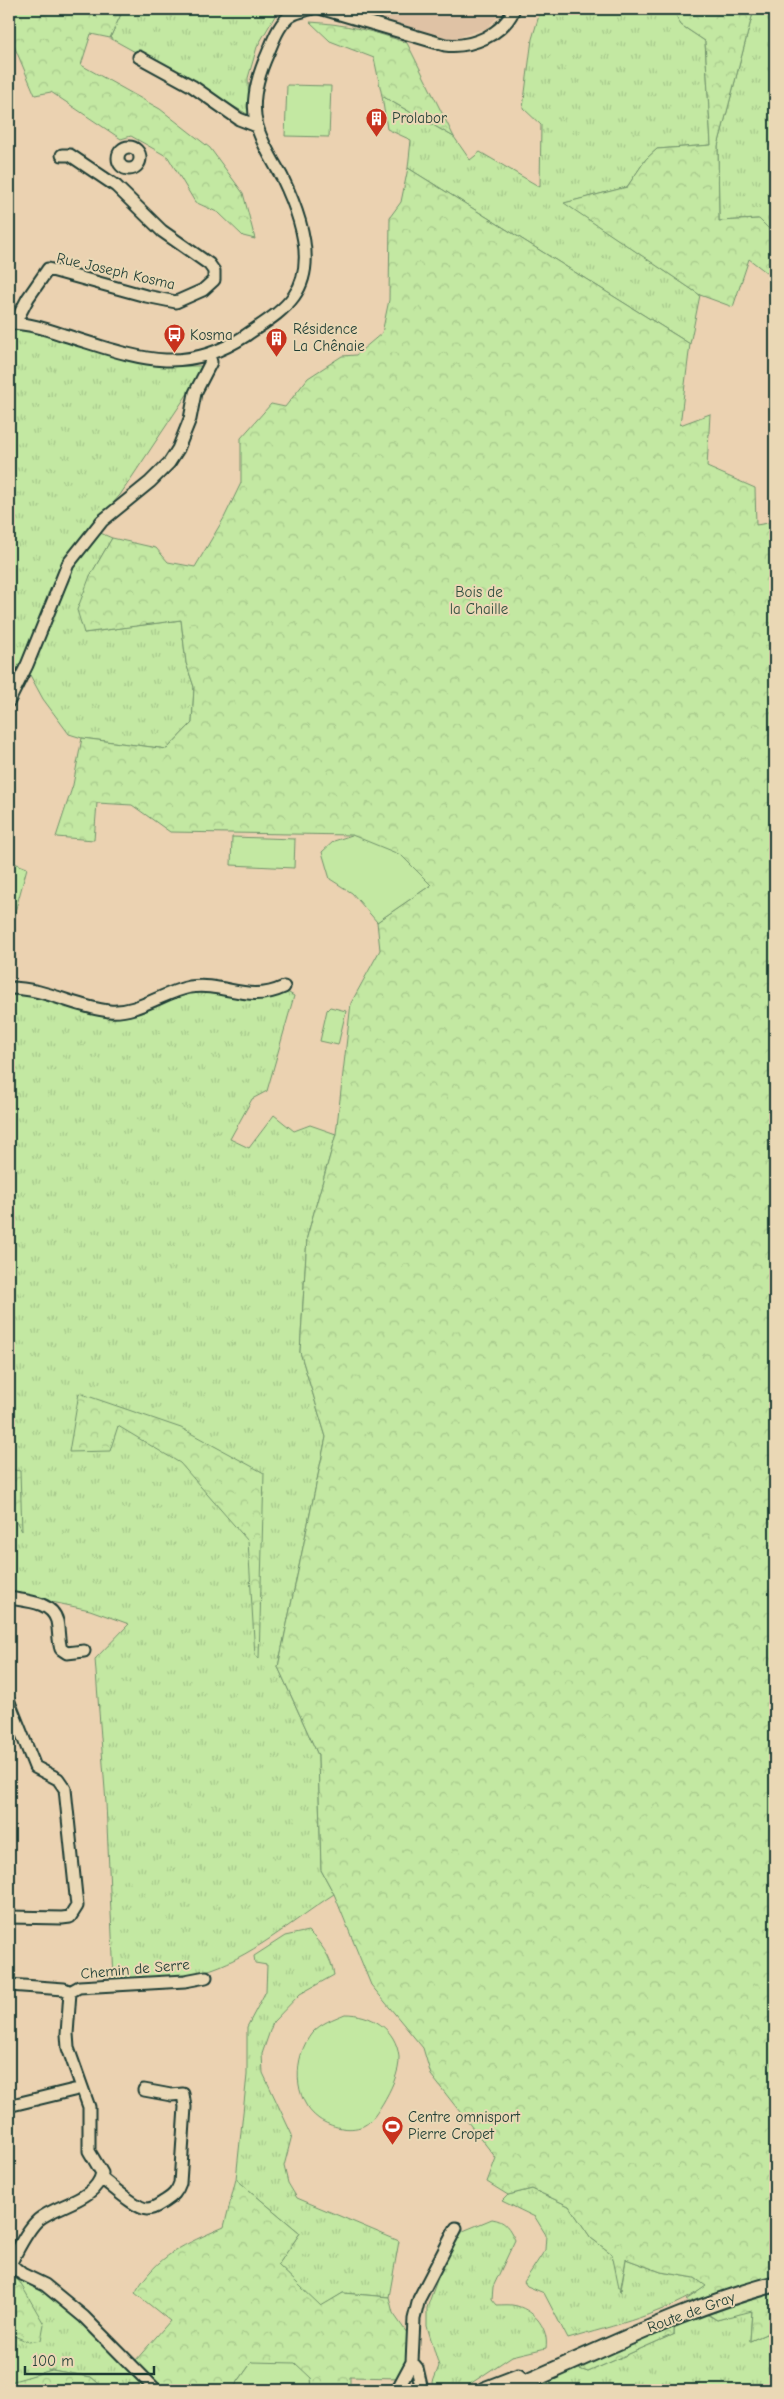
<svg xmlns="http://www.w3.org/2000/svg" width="784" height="2399" viewBox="0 0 784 2399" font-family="'Comic Neue',sans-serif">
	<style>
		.built { fill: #dfc2a5 }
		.grass { fill: url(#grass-tufts); stroke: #71926b }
		.forest { fill: url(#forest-crowns); stroke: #71926b }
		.garden { fill: #c3e8a2; stroke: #71926b }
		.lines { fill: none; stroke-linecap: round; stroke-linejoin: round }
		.minor-casing { stroke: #1f3d34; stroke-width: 15 }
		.major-casing { stroke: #1f3d34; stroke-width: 19 }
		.minor { stroke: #ead8b5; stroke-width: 11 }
		.major { stroke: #ead8b5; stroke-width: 15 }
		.labels { text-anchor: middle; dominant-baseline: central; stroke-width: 4; stroke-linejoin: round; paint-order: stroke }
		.poi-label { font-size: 15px; fill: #1f3d34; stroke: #ead8b5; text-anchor: start }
		.street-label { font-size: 15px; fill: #1f3d34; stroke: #ead8b5 }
		.park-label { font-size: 15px; fill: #2f4e3f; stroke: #ead8b5 }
	</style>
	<defs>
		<pattern id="grass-tufts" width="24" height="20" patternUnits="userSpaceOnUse" patternTransform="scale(1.25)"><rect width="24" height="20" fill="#c3e8a2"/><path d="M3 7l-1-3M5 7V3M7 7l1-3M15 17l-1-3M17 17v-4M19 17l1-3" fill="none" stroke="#a7c88c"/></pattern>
		<pattern id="forest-crowns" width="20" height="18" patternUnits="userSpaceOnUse" patternTransform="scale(1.25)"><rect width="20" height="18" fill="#c3e8a2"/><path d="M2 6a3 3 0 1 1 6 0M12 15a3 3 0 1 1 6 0" fill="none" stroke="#a7c88c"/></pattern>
	</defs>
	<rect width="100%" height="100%" fill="#ebd2b1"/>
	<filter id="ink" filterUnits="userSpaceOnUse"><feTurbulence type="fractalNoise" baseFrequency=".02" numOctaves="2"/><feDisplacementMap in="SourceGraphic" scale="10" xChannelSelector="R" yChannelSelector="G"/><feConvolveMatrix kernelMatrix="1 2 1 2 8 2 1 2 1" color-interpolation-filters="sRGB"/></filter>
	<g filter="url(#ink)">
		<!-- built -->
		<path class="built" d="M348,9H505L487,28L452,39Z"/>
		<!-- grass -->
		<path class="grass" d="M102,9H279L257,47L248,78L249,115L110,38L122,12Z
			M541,9H673L681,25L705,41L711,145L657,149L646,159L627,187L565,203L700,295L690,344L408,168L411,140L387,129L382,96L454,137L470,160L480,152L540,187L541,125L523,108L532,39Z
			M754,9H775V235L758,219L719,221L718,146Z
			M12,327L161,366H201L192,387L120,495L91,529L112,538L90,576L84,633L181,620L186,663L194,687L192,723L167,749L82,738L69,734L43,699L24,664L9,694V328Z
			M204,989L284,990L294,996L267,1091L252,1099L230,1139L249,1148L274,1115L294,1131L310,1125L336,1134L307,1237L300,1352L326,1437L278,1667L318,1755L321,1870L334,1894C294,1920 248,1960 202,1972C175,1980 143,1978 114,1979L106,1803L95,1659L129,1624L90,1610L9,1593V992H26L98,1013Z
			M308,1931C321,1943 331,1957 334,1975L300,1994L273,2022L262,2054L263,2073L292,2135L284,2166L288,2183L297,2198L399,2241L389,2297L343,2293L321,2307L278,2265L300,2233L236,2179L247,2075V2027L266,1991L267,1965L255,1963L254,1956L285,1936Z
			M532,2189L569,2206L591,2238L612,2254L621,2290L626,2259L661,2272L695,2278L707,2286C665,2314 615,2325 568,2339L544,2293L527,2286L524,2282L545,2250L546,2235L535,2217L502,2201L508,2195Z
			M492,2219C506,2221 509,2228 515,2240L493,2287L492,2299L497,2305C503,2305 511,2304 517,2306C535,2311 549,2329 546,2348L512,2356L461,2390H434L433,2382L439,2366L427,2326V2308L446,2255L463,2231Z
			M9,2268L41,2287L85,2322L150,2390H106L91,2377L52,2370L9,2383Z
			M752,2310L750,2341L775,2330V2390H542L562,2373L574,2367L588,2372L674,2334V2326L706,2314L717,2320Z"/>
		<!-- forest -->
		<path class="forest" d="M9,9H102L122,12L110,38L91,34L81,65L160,109L210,148L243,193L255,239L243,236L219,213L195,202L168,157L131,136L121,139L51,92L35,95L9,34Z
			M673,9H754L718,146L719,221L759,219L775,235V279L749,259L733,307L700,295L564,203L627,187L646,159L657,149L711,145L705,41L681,25Z
			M310,22C344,24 375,31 407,43L454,137L382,96L374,58L330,41Z
			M408,168L690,344L680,425L710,414L707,467L755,488L756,525L775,522V2330L750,2341L752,2311L717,2320L686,2300L706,2286L695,2278L661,2272L626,2259L620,2292L612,2254L591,2238L569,2206L532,2189L508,2195L487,2182L496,2158L431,2075L423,2048L371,1985L334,1894L321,1870L318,1755L278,1667L326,1437L300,1352L307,1237L336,1134L351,1003L380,950L377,922L431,885L352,835L170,832L132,805L97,803L94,840L56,837L73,785L82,738L167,749L192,723L194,687L186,663L181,620L84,633L77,610L90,576L112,538L156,548L168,562L195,567L224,518L241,483V438L271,404L285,407L308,378L342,356L356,355L382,333L389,300L390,217L401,202Z
			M79,1393L181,1428L264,1473L259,1659L255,1656L248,1541L180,1463L118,1426L110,1451L69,1452Z
			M9,1469L20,1471L22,1531L9,1510Z
			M236,2179L300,2233L278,2265L321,2306L343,2293L389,2297L393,2313L407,2333L406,2365L399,2378L350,2377V2390H312L311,2378L252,2362L232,2390H150L129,2368L170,2321L135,2293C157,2255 185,2244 224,2227Z
			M9,2275L19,2281L44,2324L41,2340L29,2342L9,2334Z
			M674,2326V2334L588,2372L574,2367Z
			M52,2370L91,2377L106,2390H9L10,2382Z
			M562,2373L542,2390H523Z"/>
		<!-- garden -->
		<path class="garden" d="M287,85L331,86L329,137L285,136Z
			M352,835L401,855L431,885L377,922L352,893L330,879L322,852L334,841Z
			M232,837L295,839L294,868L231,865Z
			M9,861L27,868L12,923H9Z
			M330,1007L346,1011L338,1045L320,1041L327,1010Z
			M345,2014C371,2014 396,2028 399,2057C400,2072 390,2091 383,2103C378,2111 372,2122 363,2126C349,2132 331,2127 319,2119C292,2100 293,2057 312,2033C321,2023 333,2019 345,2014Z
			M252,2362L295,2363L311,2378L312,2390H232Z"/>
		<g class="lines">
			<defs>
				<path id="minor" d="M323,9L445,45C471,48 503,35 514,9
					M139,57L192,86L239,119L257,126
					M118 158a11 11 0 1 1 22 0a11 11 0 1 1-22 0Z
					M9,323C28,323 46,329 64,335C131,355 180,379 245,336C262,324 282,313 294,296C318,263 298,210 282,177C273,161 262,144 257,126C250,102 258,75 268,53C273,41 280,21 292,15C297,12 304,11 310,9
					M15,323L28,298L48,269L146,296L176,302L203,290L214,280V271L209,264L162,231L116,186L70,155H62
					M9,701L27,665L68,564L102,521L150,482L169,463L178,449L190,419L195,393L211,362L209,355
					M9,988C46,988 74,1007 109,1011C137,1014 163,992 190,987C224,982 248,1004 284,987
					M9,1598C25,1601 52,1601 57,1621C59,1630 58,1640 61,1649L67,1653L84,1651
					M9,1702L35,1767L58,1779L65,1789L77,1906L70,1917L62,1918L9,1917
					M9,1985L64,1989L70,1992L79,1987L185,1981L206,1977
					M12,2105L82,2088
					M101,2178C111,2185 135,2208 147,2209C154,2209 160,2204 165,2201C173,2196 177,2192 180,2183L185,2107L183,2094L171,2095L144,2090
					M9,2263L22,2274L45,2285L84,2317L156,2390
					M10,2264C18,2250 26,2231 38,2220C57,2204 96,2201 102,2173L89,2151V2107L68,2048L67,2034L70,1992
					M412,2362L417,2368L422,2390
					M397,2390L412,2362L414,2319L419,2299L456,2228"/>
				<path id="major" d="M484,2390L518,2377
					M508,2390C597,2353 682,2308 775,2284"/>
			</defs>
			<!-- minor casing -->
			<use href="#minor" class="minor-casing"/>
			<!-- major casing -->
			<use href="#major" class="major-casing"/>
			<!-- minor -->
			<use href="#minor" class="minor"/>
			<!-- major -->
			<use href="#major" class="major"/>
		</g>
	</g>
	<!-- icons -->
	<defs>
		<symbol id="building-pin" viewBox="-11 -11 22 30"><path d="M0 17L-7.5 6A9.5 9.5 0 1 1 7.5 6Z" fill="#c8321e" stroke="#ead8b5"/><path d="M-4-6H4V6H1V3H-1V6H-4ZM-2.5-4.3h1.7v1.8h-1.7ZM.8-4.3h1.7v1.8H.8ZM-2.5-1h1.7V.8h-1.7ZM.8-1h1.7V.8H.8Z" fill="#fff"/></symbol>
		<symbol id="bus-pin" viewBox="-11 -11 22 30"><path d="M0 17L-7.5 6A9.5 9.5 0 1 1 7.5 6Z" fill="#c8321e" stroke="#ead8b5"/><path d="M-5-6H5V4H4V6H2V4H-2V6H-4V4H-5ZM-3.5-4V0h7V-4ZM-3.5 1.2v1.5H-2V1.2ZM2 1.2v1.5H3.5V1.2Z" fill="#fff"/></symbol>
		<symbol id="stadium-pin" viewBox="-11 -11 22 30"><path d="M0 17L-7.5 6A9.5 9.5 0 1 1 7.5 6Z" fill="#c8321e" stroke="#ead8b5"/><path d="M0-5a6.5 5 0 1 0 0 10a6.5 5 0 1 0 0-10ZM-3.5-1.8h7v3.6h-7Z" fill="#fff"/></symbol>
	</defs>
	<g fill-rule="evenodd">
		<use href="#building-pin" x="364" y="106" width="25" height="34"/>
		<use href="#bus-pin" x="162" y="322" width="25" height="34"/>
		<use href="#building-pin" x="264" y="326" width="25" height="34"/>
		<use href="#stadium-pin" x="380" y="2114" width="25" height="34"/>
	</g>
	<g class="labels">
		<!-- poi labels -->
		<g class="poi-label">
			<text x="392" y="118">Prolabor</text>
			<text x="293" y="329">Résidence<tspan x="293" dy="17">La Chênaie</tspan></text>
			<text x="190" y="335">Kosma</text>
			<text x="408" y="2117">Centre omnisport<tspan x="408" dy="17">Pierre Cropet</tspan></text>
		</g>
		<!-- street labels -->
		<g class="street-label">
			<text transform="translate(116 271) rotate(13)">Rue Joseph Kosma</text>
			<text transform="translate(135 1969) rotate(-5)">Chemin de Serre</text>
			<text transform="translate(691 2312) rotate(-20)">Route de Gray</text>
		</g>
		<!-- park labels -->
		<g class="park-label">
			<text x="479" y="592">Bois de<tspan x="479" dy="17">la Chaille</tspan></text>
		</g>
	</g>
	<!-- margin -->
	<rect width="784" height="2399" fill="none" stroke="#ead8b5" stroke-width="30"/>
	<rect x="15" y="15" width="754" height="2369" fill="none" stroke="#1f3d34" stroke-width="2" filter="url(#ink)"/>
	<!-- scale -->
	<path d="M25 2366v8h129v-8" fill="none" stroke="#1f3d34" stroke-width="2.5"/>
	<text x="32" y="2366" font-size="15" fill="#1f3d34" stroke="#ead8b5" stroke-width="4" paint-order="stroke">100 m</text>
</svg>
